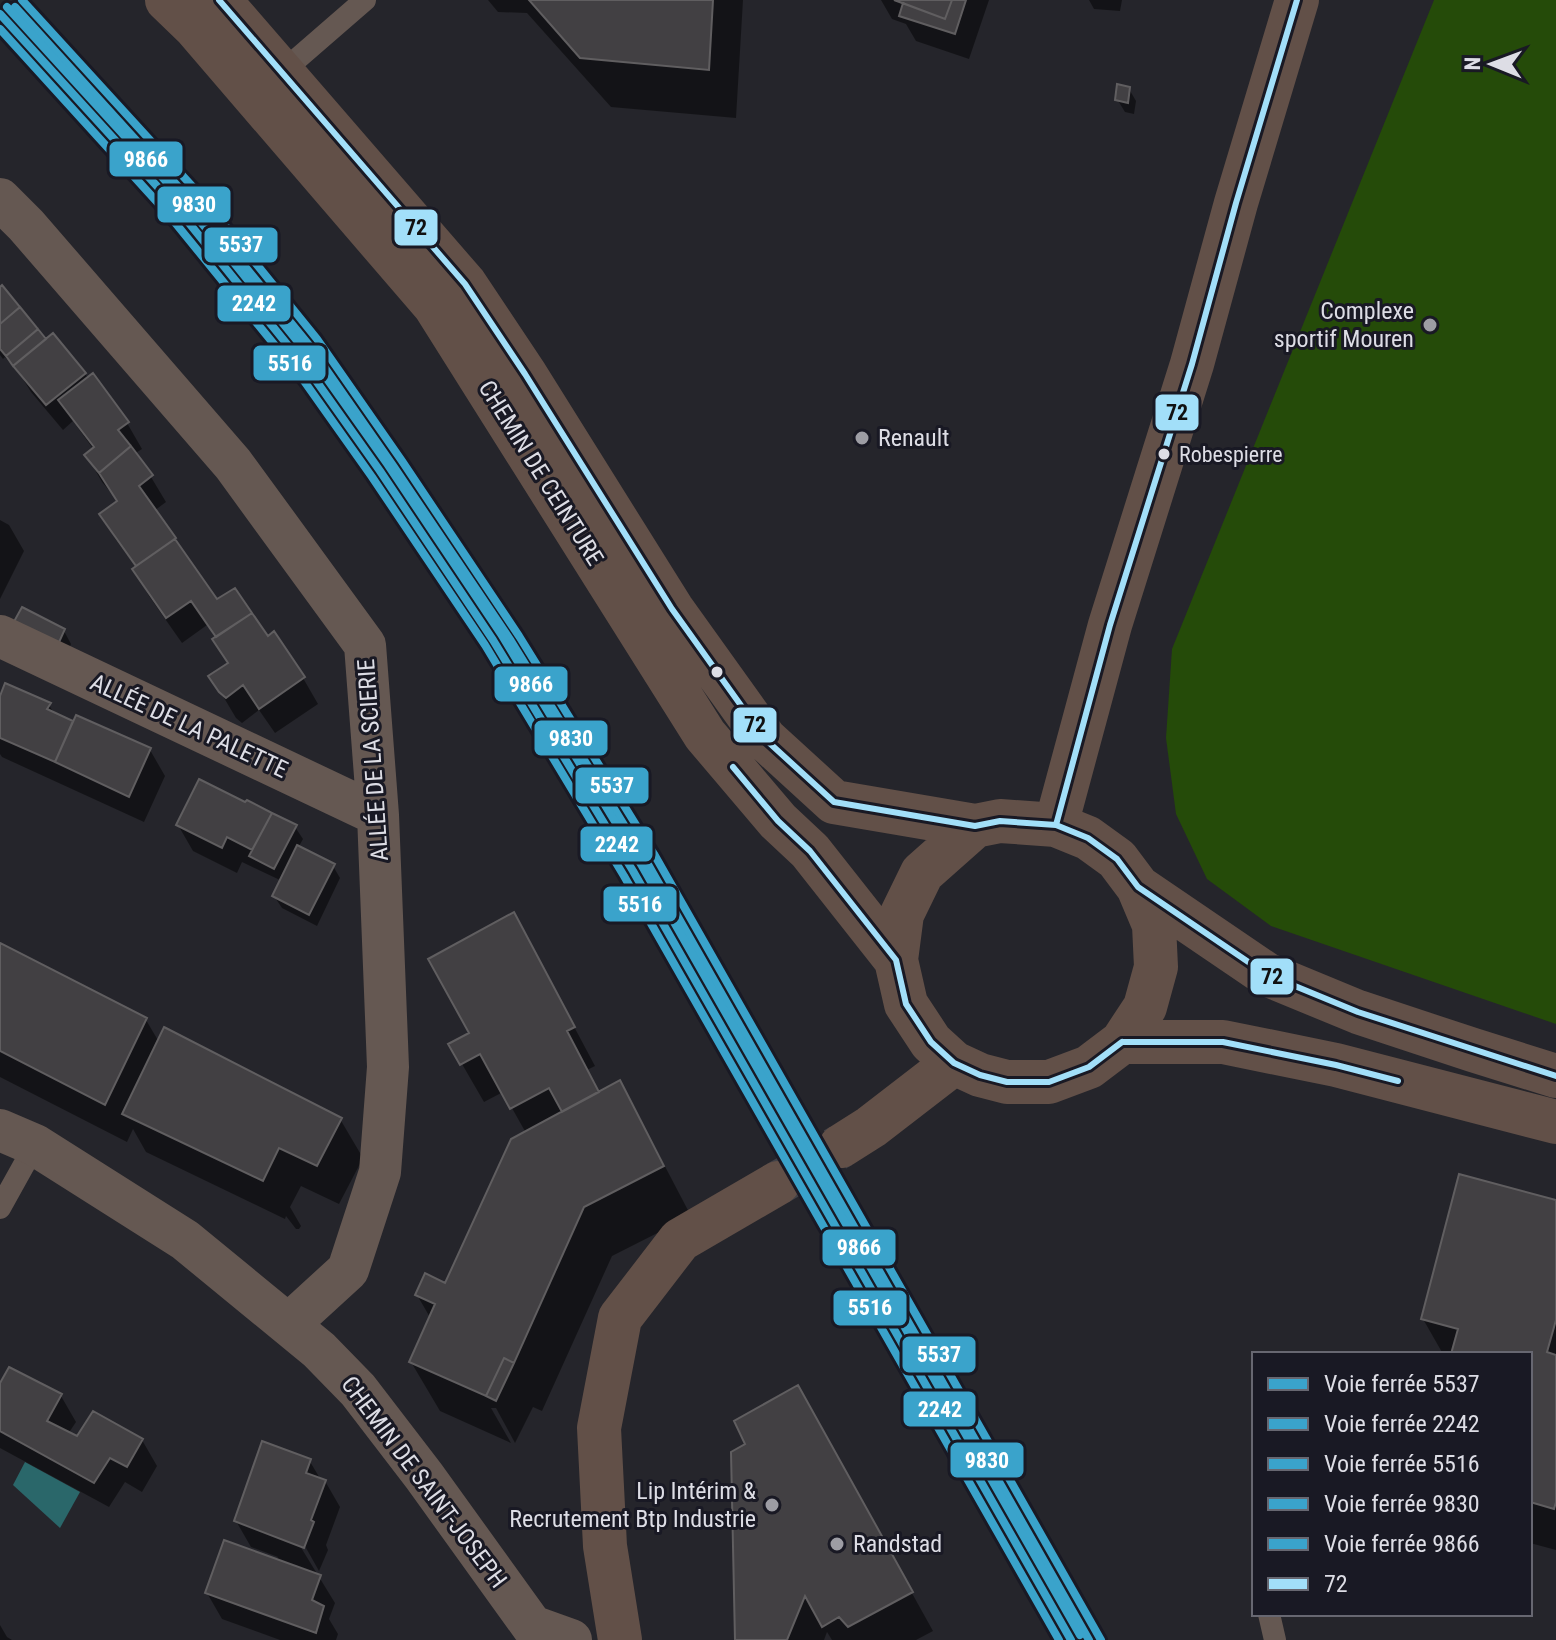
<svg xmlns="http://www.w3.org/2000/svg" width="1556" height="1640" viewBox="0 0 1556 1640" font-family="'Roboto Condensed',sans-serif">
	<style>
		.green { fill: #254b09 }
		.water { fill: #2a676a }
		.shadow { fill: #0007 }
		.building { fill: #424043; stroke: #605e60; stroke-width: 2 }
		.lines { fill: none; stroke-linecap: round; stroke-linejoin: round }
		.secondary-tunnel { stroke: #414147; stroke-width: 44; stroke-dasharray: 44 22; stroke-linecap: butt }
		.lane { stroke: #655852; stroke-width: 22 }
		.street { stroke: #655852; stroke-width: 42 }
		.secondary { stroke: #625048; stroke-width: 44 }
		.bus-1-casing { stroke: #191924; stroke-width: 12 }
		.bus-1 { stroke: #a2dff9; stroke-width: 6 }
		.rail-1-casing { stroke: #191924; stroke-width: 14 }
		.rail-2-casing { stroke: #191924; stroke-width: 14 }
		.rail-3-casing { stroke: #191924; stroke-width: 14 }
		.rail-4-casing { stroke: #191924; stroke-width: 14 }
		.rail-5-casing { stroke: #191924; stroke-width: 14 }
		.rail-1 { stroke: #3aa3cb; stroke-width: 8 }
		.rail-2 { stroke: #3aa3cb; stroke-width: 8 }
		.rail-3 { stroke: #3aa3cb; stroke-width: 8 }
		.rail-4 { stroke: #3aa3cb; stroke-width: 8 }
		.rail-5 { stroke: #3aa3cb; stroke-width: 8 }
		.poi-dot { fill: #9d9da4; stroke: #191924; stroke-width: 3 }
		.bus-dot { fill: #dddde5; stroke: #191924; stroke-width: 3 }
		.labels { text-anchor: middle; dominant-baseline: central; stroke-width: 6; stroke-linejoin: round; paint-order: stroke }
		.bus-label { font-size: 22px; fill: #dddde5; stroke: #191924; text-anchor: start }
		.poi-label { font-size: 24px; fill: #dddde5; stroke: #191924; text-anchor: end }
		.street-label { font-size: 24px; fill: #dddde5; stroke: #191924 }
		.line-badge { stroke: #191924; stroke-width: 3 }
		.badge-label { font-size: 22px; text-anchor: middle; font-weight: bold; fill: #fff }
		.pale-badge-label { font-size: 22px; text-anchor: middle; font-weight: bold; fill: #111 }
	</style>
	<rect width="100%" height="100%" fill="#25252b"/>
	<!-- green -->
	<path class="green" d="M1434,0H1556V1024L1271,926L1207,879L1176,814L1166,738L1172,649Z"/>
	<!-- water -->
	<path class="water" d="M25,1462L80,1492L60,1528L13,1485Z"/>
	<!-- shadow -->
	<path class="shadow" d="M488,0H743L736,118L611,107L527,13L498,12Z
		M881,0H989L969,59L916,41L906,24L892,19Z
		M1089,0H1122L1120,11L1094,9Z
		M1129,89L1136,101L1134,114L1125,112L1117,99Z
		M0,290L46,342L85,374L127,423L142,449L134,454L151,477L166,502L154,511L185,557L217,602L267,639L303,678L318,704L275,733L259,710L242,723L236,718L211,676L229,664L216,639L207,625L182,643L149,596L134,570L137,568L116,540L101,514L119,502L102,482L87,456L94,450L73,421L63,430L31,392L23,379L5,357L3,359L0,355Z
		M0,520L9,525L24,551L0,599Z
		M64,631L71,644L63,661L21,639Z
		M0,701L49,705L55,715L74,724L150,750L165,776L144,822L2,757L0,754Z
		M248,802L295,827L303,839L298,848L333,866L340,878L317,926L282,908L274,896L282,881L242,862L237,873L193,851L178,825L246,805Z
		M514,914L595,1066L587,1070L599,1094L619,1083L647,1132L691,1216L612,1256L542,1411L533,1407L515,1443L496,1408H491L511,1443L440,1411L411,1362L431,1319L417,1295L446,1285L526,1133L503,1092L484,1102L462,1064Z
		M0,945L146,1020L159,1042L340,1119L363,1158L339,1204L301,1186L290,1207L301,1226L299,1229H296L286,1216L285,1219L146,1152L133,1129L127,1142L0,1077Z
		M1556,1202V1550L1530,1543V1354H1443L1423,1319Z
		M0,1387L61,1396L76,1422L68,1434L78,1439L142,1440L157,1466L142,1492L125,1482L109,1507L0,1448Z
		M819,1426L933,1631L916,1640H832L827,1632L824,1640H737L747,1445Z
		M309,1460L321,1480L325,1481L340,1507L326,1545L328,1550L319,1571L301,1539L297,1541L335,1603L329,1619L338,1634L336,1640H280L222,1619L207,1593L276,1561L278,1557L251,1547L236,1521Z
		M0,1625L7,1637L12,1640H0Z"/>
	<!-- building -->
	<path class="building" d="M529,0H713L709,70L580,58Z
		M894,0H952L945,19Z
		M952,0H966L955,34L899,16L903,3L945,19Z
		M1117,84L1130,87L1128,103L1115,100Z
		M2,285L20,307L0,324V287Z
		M20,307L38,329L6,356L0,349V324Z
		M38,329L46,339L13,366L6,356Z
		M53,333L86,373L46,405L13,366Z
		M93,373L129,422L118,430L131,446L99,473L84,455L94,447L58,400Z
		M131,446L153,475L139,486L176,538L136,566L99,514L117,501L99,473Z
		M175,539L217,599L235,588L252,613L216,637L191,601L166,618L132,569Z
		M22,607L65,629L56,649L11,627Z
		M252,613L268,636L274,631L305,677L259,709L243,685L226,698L219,692L208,676L228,663L212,639Z
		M5,683L51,703L47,709L73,721L55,762L0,738V696Z
		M76,715L151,748L129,797L55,762Z
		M199,779L245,802L247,800L272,813L252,850L227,837L222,848L176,825Z
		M272,813L297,825L274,869L249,856Z
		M297,845L335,864L309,915L272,896Z
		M514,912L575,1027L567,1031L599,1092L562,1112L549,1088L510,1109L480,1054L460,1065L448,1044L469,1033L428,959Z
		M0,943L147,1018L105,1105L0,1051Z
		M164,1027L342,1118L317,1166L279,1148L263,1181L122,1114Z
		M620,1080L664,1166L584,1207L514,1363L504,1358L486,1396L409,1362L435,1304L415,1295L425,1273L445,1283L511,1139Z
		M1459,1174L1556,1200V1320L1547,1352L1556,1355V1502L1554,1509L1530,1502V1354H1451L1458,1329L1421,1319Z
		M504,1358L514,1363L496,1401L486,1396Z
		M9,1367L62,1394L47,1421L77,1436L93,1411L143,1439L127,1467L110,1458L94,1483L0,1431V1383Z
		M798,1385L913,1592L848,1627L839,1617L822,1627L805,1596L787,1640H735L731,1452L745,1444L734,1421Z
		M262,1441L311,1459L306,1473L326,1480L311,1520L314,1522L304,1548L234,1521Z
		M224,1540L321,1575L312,1600L324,1606L316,1633L205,1593Z"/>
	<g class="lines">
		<!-- secondary-tunnel -->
		<path class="secondary-tunnel" d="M778,1183L841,1146"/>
		<!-- lane -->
		<path class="lane" d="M282,72L365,0
			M0,1208L35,1145
			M1269,1614L1275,1640"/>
		<!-- street -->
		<path class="street" d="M0,199L26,225L233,464L365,645L378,815L388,1067L380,1172L348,1270L289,1324
			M0,636L378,815
			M0,1130L35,1145L185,1240L319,1350L358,1390L424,1476L532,1626L571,1640"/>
		<!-- secondary -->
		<path class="secondary" d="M167,0L195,27L435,306L705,735L778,821L810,851L896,960
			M219,0L465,284L525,374L672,609L765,739L834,802L975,826
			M1000,821L1056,825L1088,838L1117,859L1138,887L1154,925L1156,967L1145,1007L1122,1042L1089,1067L1049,1082H1007L980,1075L954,1063L931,1042L906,1004L896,960L902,914L922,873L975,826Z
			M1056,825L1110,625L1192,364L1236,203L1297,0
			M1138,887L1266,974L1358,1012L1473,1050L1556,1076
			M1122,1042H1223L1336,1065L1556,1122
			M841,1146L871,1127L954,1063
			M620,1640L605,1546L599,1428L620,1318L680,1240L778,1183"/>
		<defs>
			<path id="bus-1" d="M219,0L465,284L525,374L672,609L765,739L834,802L975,826L1000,821L1056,825L1088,838L1117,859L1138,887L1266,974L1358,1012L1556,1076
				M733,767L778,821L810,851L896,960L906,1004L931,1042L954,1063L980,1075L1007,1082H1049L1089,1067L1122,1042
				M1056,825L1110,625L1192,364L1236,203L1297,0
				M1122,1042H1223L1336,1065L1398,1081"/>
		</defs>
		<!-- bus-1 casing -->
		<use href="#bus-1" class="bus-1-casing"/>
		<!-- bus-1 -->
		<use href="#bus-1" class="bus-1"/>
		<defs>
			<path id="rail-1" d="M22,0L202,197L317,339L402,461L519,636L654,854L1101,1640"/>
			<path id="rail-2" d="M0,14L176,207L312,375L380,471L493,640L633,871L1071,1640"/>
			<path id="rail-3" d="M0,29L168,214L304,381L372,477L485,645L624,876L1059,1640"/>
			<path id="rail-4" d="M15,7L194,204L309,345L394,467L511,641L645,859L1089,1640"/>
			<path id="rail-5" d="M7,7L183,200L320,369L388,465L501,634L642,866L1080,1635"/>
		</defs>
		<!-- rail-1 casing -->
		<use href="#rail-1" class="rail-1-casing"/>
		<!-- rail-2 casing -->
		<use href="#rail-2" class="rail-2-casing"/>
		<!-- rail-3 casing -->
		<use href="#rail-3" class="rail-3-casing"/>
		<!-- rail-4 casing -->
		<use href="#rail-4" class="rail-4-casing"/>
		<!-- rail-5 casing -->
		<use href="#rail-5" class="rail-5-casing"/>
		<!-- rail-1 -->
		<use href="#rail-1" class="rail-1"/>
		<!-- rail-2 -->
		<use href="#rail-2" class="rail-2"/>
		<!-- rail-3 -->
		<use href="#rail-3" class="rail-3"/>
		<!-- rail-4 -->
		<use href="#rail-4" class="rail-4"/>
		<!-- rail-5 -->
		<use href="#rail-5" class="rail-5"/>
	</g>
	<!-- markers -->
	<g class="poi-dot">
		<circle cx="1430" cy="325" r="8"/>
		<circle cx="862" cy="438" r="8"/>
		<circle cx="772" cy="1505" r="8"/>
		<circle cx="837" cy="1544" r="8"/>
	</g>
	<g class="bus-dot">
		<circle cx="1164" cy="454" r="7"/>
		<circle cx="717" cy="672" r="7"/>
	</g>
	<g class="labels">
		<!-- bus labels -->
		<g class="bus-label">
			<text x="1179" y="454">Robespierre</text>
		</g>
		<!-- poi labels -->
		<g class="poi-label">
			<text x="1414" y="311">Complexe<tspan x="1414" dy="28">sportif Mouren</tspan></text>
			<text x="878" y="438" text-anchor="start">Renault</text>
			<text x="756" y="1491">Lip Intérim &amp;<tspan x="756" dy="28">Recrutement Btp Industrie</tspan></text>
			<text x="853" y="1544" text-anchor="start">Randstad</text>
		</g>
		<!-- street labels -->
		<g class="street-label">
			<text transform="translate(541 473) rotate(58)">CHEMIN DE CEINTURE</text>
			<text transform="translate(189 726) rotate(25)">ALLÉE DE LA PALETTE</text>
			<text transform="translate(373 760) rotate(-94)">ALLÉE DE LA SCIERIE</text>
			<text transform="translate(424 1482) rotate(53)">CHEMIN DE SAINT-JOSEPH</text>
		</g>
	</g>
	<g class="line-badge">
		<rect x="108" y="140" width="76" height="38" rx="8" fill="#3aa3cb"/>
		<rect x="156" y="185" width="76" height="39" rx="8" fill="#3aa3cb"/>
		<rect x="393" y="208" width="46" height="39" rx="8" fill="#a2dff9"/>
		<rect x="203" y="226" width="76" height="38" rx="8" fill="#3aa3cb"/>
		<rect x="216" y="284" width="76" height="39" rx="8" fill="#3aa3cb"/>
		<rect x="252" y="344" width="75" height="38" rx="8" fill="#3aa3cb"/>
		<rect x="1154" y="393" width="46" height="39" rx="8" fill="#a2dff9"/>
		<rect x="493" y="665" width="76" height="38" rx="8" fill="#3aa3cb"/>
		<rect x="732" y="706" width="46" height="38" rx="8" fill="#a2dff9"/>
		<rect x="533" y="719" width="76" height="38" rx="8" fill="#3aa3cb"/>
		<rect x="574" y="766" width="76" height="39" rx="8" fill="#3aa3cb"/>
		<rect x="579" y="825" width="75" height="38" rx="8" fill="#3aa3cb"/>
		<rect x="602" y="885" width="76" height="38" rx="8" fill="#3aa3cb"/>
		<rect x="1249" y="957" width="46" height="39" rx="8" fill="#a2dff9"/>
		<rect x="821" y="1228" width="76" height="39" rx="8" fill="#3aa3cb"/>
		<rect x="832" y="1289" width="76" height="38" rx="8" fill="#3aa3cb"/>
		<rect x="901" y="1335" width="76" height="39" rx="8" fill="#3aa3cb"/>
		<rect x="902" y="1390" width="75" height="38" rx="8" fill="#3aa3cb"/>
		<rect x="949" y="1441" width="76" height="38" rx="8" fill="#3aa3cb"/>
	</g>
	<g class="badge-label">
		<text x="146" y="167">9866</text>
		<text x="194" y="212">9830</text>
		<text x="241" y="252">5537</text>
		<text x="254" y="311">2242</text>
		<text x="290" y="371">5516</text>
		<text x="531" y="692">9866</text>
		<text x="571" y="746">9830</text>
		<text x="612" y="793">5537</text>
		<text x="617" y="852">2242</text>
		<text x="640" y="912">5516</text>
		<text x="859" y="1255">9866</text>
		<text x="870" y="1315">5516</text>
		<text x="939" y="1362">5537</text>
		<text x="940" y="1417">2242</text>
		<text x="987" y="1468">9830</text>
	</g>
	<g class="pale-badge-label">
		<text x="416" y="235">72</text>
		<text x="1177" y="420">72</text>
		<text x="755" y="732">72</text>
		<text x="1272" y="984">72</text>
	</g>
	<!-- legend -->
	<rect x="1252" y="1352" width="280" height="264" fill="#191924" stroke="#676771" stroke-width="2"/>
	<rect x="1268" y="1378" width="40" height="12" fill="#3aa3cb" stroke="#676771" stroke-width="2"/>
	<text x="1324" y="1392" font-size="24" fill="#dddde5">Voie ferrée 5537</text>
	<rect x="1268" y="1418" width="40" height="12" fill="#3aa3cb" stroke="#676771" stroke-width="2"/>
	<text x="1324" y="1432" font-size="24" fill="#dddde5">Voie ferrée 2242</text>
	<rect x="1268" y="1458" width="40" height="12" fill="#3aa3cb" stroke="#676771" stroke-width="2"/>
	<text x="1324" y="1472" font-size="24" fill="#dddde5">Voie ferrée 5516</text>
	<rect x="1268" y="1498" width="40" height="12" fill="#3aa3cb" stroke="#676771" stroke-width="2"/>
	<text x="1324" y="1512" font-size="24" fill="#dddde5">Voie ferrée 9830</text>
	<rect x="1268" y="1538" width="40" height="12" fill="#3aa3cb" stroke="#676771" stroke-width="2"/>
	<text x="1324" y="1552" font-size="24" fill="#dddde5">Voie ferrée 9866</text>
	<rect x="1268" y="1578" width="40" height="12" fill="#a2dff9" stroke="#676771" stroke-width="2"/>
	<text x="1324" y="1592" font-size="24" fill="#dddde5">72</text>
	<!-- north arrow -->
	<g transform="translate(1492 64) rotate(271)" stroke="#191924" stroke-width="6" paint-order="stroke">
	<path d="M0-6L14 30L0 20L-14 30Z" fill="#dddde5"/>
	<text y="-12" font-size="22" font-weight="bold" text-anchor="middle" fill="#dddde5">N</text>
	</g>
</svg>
